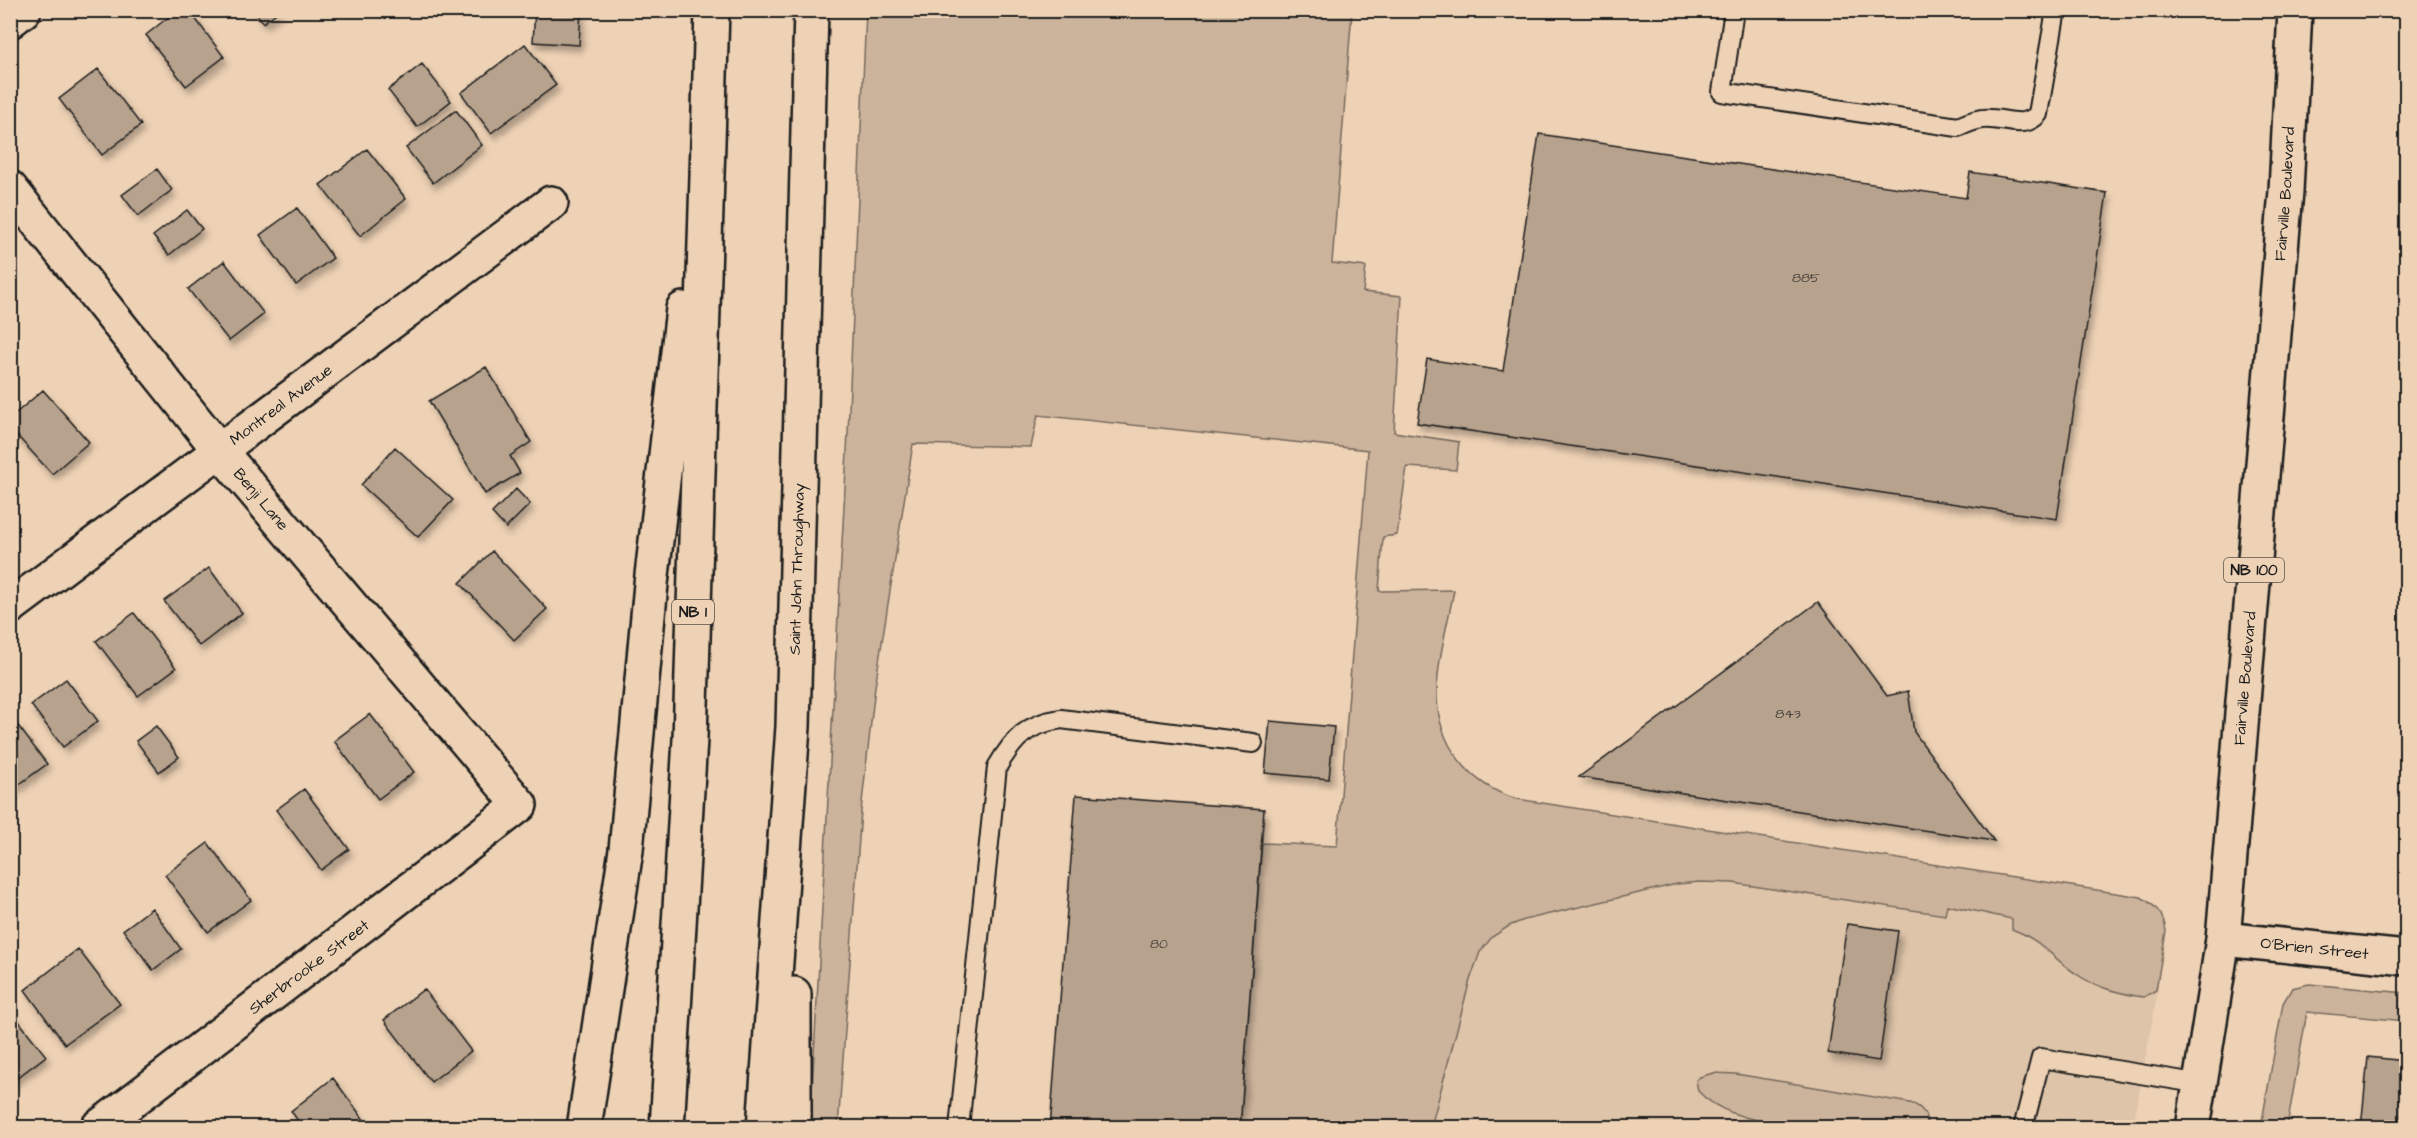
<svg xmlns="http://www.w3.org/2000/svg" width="2417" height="1138" viewBox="0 0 2417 1138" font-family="'Architects Daughter',sans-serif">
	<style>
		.built { fill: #dec4a9 }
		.green { fill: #ccb49c; stroke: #74685c; stroke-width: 1.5 }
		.building { fill: #b7a28d; stroke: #1c1c1c; stroke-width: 1.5; filter: url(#shadow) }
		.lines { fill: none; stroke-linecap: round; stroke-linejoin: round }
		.service-casing { stroke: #1c1c1c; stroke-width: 22 }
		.minor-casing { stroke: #1c1c1c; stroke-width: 38 }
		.primary-casing { stroke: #1c1c1c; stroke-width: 38 }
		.motorway-casing { stroke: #1c1c1c; stroke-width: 38 }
		.service { stroke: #eed2b5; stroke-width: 18 }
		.minor { stroke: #eed2b5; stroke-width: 33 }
		.primary { stroke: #eed2b5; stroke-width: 33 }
		.motorway { stroke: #eed2b5; stroke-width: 33 }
		.labels { text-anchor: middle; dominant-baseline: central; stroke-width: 5; stroke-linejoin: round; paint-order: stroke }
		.number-label { font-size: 14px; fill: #433e38 }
		.shield { fill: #eed2b5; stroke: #5b534a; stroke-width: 1.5 }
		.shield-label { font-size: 15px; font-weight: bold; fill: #1c1c1c }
		.street-label { font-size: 16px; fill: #1c1c1c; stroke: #eed2b5 }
	</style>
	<defs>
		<filter id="shadow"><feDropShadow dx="3.5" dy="6" stdDeviation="3" flood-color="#0004"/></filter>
	</defs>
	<rect width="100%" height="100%" fill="#eed2b5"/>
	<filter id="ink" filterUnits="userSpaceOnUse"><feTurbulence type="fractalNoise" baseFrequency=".0167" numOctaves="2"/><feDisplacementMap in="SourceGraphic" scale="12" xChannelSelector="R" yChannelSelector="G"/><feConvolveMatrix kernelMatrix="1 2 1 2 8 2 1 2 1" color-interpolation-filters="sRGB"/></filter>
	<g filter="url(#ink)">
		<!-- built -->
		<path class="built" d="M1700,882L1733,883L1945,914L1947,905L2013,919L2012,929L2036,940L2077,975L2144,997L2151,994L2159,984L2133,1127L1431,1128L1470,980L1480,952L1492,937L1509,926L1524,920L1677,884Z"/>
		<!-- green -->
		<path class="green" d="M866,11H1352L1332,263L1366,267L1363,292L1402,296L1394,432L1459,442L1456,470L1407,467L1397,535L1383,537L1379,591L1454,590C1448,623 1437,661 1437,694C1437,744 1469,785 1517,799L2141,897C2155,905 2164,914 2166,931L2156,990L2144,997L2136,996C2116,992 2095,987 2078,975C2051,958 2044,941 2012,929V919L1947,905L1945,915L1733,883L1700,882L1677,884L1524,920L1509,926L1492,937L1480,952L1470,980L1431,1127H1240L1262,843L1337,846L1368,450L1038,415L1031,447L913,444L875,687L861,811L838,1127L810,1128L848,433Z
			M2309,984L2406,993V1021L2307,1012L2287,1127H2261L2283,1003L2292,988Z
			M1713,1073L1736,1074L1910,1103C1922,1106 1928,1115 1927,1127C1867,1128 1740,1138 1698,1091L1696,1080L1700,1077Z"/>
		<!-- building -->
		<path class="building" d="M177,10H189L224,57L186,86L146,35Z
			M254,10H280L263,23Z
			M535,10H581L579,45L533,42Z
			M525,44L556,85L491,133L461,93Z
			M422,64L451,101L417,127L388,90Z
			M98,69L141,125L102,155L59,99Z
			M456,110L482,145L433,183L406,148Z
			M1539,134L1966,198L1970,172L2107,193L2057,519L1417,423L1427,359L1503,371Z
			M367,149L406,199L360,236L320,185Z
			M157,169L172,190L138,216L122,195Z
			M297,208L333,258L296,285L260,235Z
			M187,210L202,229L169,255L153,236Z
			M224,261L264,314L229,341L188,289Z
			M486,367L531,442L510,456L520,473L485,494L429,401Z
			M43,390L89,442L52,474L10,428V418Z
			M395,447L453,500L418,537L361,485Z
			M516,489L530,504L506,528L492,513Z
			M492,551L547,609L514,640L460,583Z
			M209,568L242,613L199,646L164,601Z
			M1818,602L1887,696L1908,691L1914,732L1994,841L1579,777Z
			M134,613L176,668L138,696L96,641Z
			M66,679L98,721L63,747L31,705Z
			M370,714L414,772L378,799L334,741Z
			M1270,721L1334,727L1329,779L1265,773Z
			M16,723L47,764L10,791V728Z
			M156,726L179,757L159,772L136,741Z
			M304,789L349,849L321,870L276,810Z
			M1076,795L1264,809L1240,1128H1050Z
			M208,843L251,900L208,932L165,875Z
			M152,908L181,949L153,970L123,930Z
			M1847,924L1898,931L1879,1061L1828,1053Z
			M78,949L120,1004L65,1044L25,990Z
			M424,989L471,1051L431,1082L384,1020Z
			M10,1010L46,1056L10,1083Z
			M2368,1057L2406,1061V1128H2361Z
			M333,1078L370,1128H303L291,1111Z"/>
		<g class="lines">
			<defs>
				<path id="service" d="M1734,10L1722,92L1958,127C1965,124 1974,120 1982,119C2001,116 2023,131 2038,114L2056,10
					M959,1128L997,767C1014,738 1027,724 1061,719L1253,743
					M2023,1128L2041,1058L2202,1084"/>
				<g id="minor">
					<path d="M10,21L24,10"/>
					<path id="s1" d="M10,188L220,451L520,805L97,1128"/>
					<path id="s2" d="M10,607L551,203"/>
					<path id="s3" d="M2223,939L2406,958"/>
				</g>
				<g id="primary">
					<path id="s4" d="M2193,1128L2223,939L2286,191L2295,10"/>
				</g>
				<g id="motorway">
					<path d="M794,994V1128"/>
					<path d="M584,1128L626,850L651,584L683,309"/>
					<path d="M667,1128L690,739L712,10"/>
					<path id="s5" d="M764,1128L793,727L811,10"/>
				</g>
			</defs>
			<!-- service casing -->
			<use href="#service" class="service-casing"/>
			<!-- minor casing -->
			<use href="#minor" class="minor-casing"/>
			<!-- primary casing -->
			<use href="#primary" class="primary-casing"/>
			<!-- motorway casing -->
			<use href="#motorway" class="motorway-casing"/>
			<!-- service -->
			<use href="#service" class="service"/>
			<!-- minor -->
			<use href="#minor" class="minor"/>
			<!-- primary -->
			<use href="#primary" class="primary"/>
			<!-- motorway -->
			<use href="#motorway" class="motorway"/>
		</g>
	</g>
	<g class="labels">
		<!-- number labels -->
		<g class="number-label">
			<text x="1806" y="278">885</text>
			<text x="1788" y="714">843</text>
			<text x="1159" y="944">80</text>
		</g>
		<!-- shield labels -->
		<g class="shield">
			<rect x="2224" y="558" width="60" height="24" rx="4.5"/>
			<rect x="672" y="600" width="42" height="24" rx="4.5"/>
		</g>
		<g class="shield-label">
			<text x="2254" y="570">NB 100</text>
			<text x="693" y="612">NB 1</text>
		</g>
		<!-- street labels -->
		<g class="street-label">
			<text stroke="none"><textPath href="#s4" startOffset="939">Fairville Boulevard</textPath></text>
			<text stroke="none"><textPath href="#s2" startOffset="338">Montreal Avenue</textPath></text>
			<text stroke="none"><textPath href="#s1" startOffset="400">Benji Lane</textPath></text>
			<text stroke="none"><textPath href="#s5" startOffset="560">Saint John Throughway</textPath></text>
			<text stroke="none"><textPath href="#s4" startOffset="453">Fairville Boulevard</textPath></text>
			<text stroke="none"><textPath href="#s3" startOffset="92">O'Brien Street</textPath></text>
			<text transform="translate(309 967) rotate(-37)">Sherbrooke Street</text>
		</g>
	</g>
	<!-- margin -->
	<rect width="2417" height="1138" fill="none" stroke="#eed2b5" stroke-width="36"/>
	<rect x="18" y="18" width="2381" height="1102" fill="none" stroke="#1c1c1c" stroke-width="2" filter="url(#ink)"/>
</svg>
